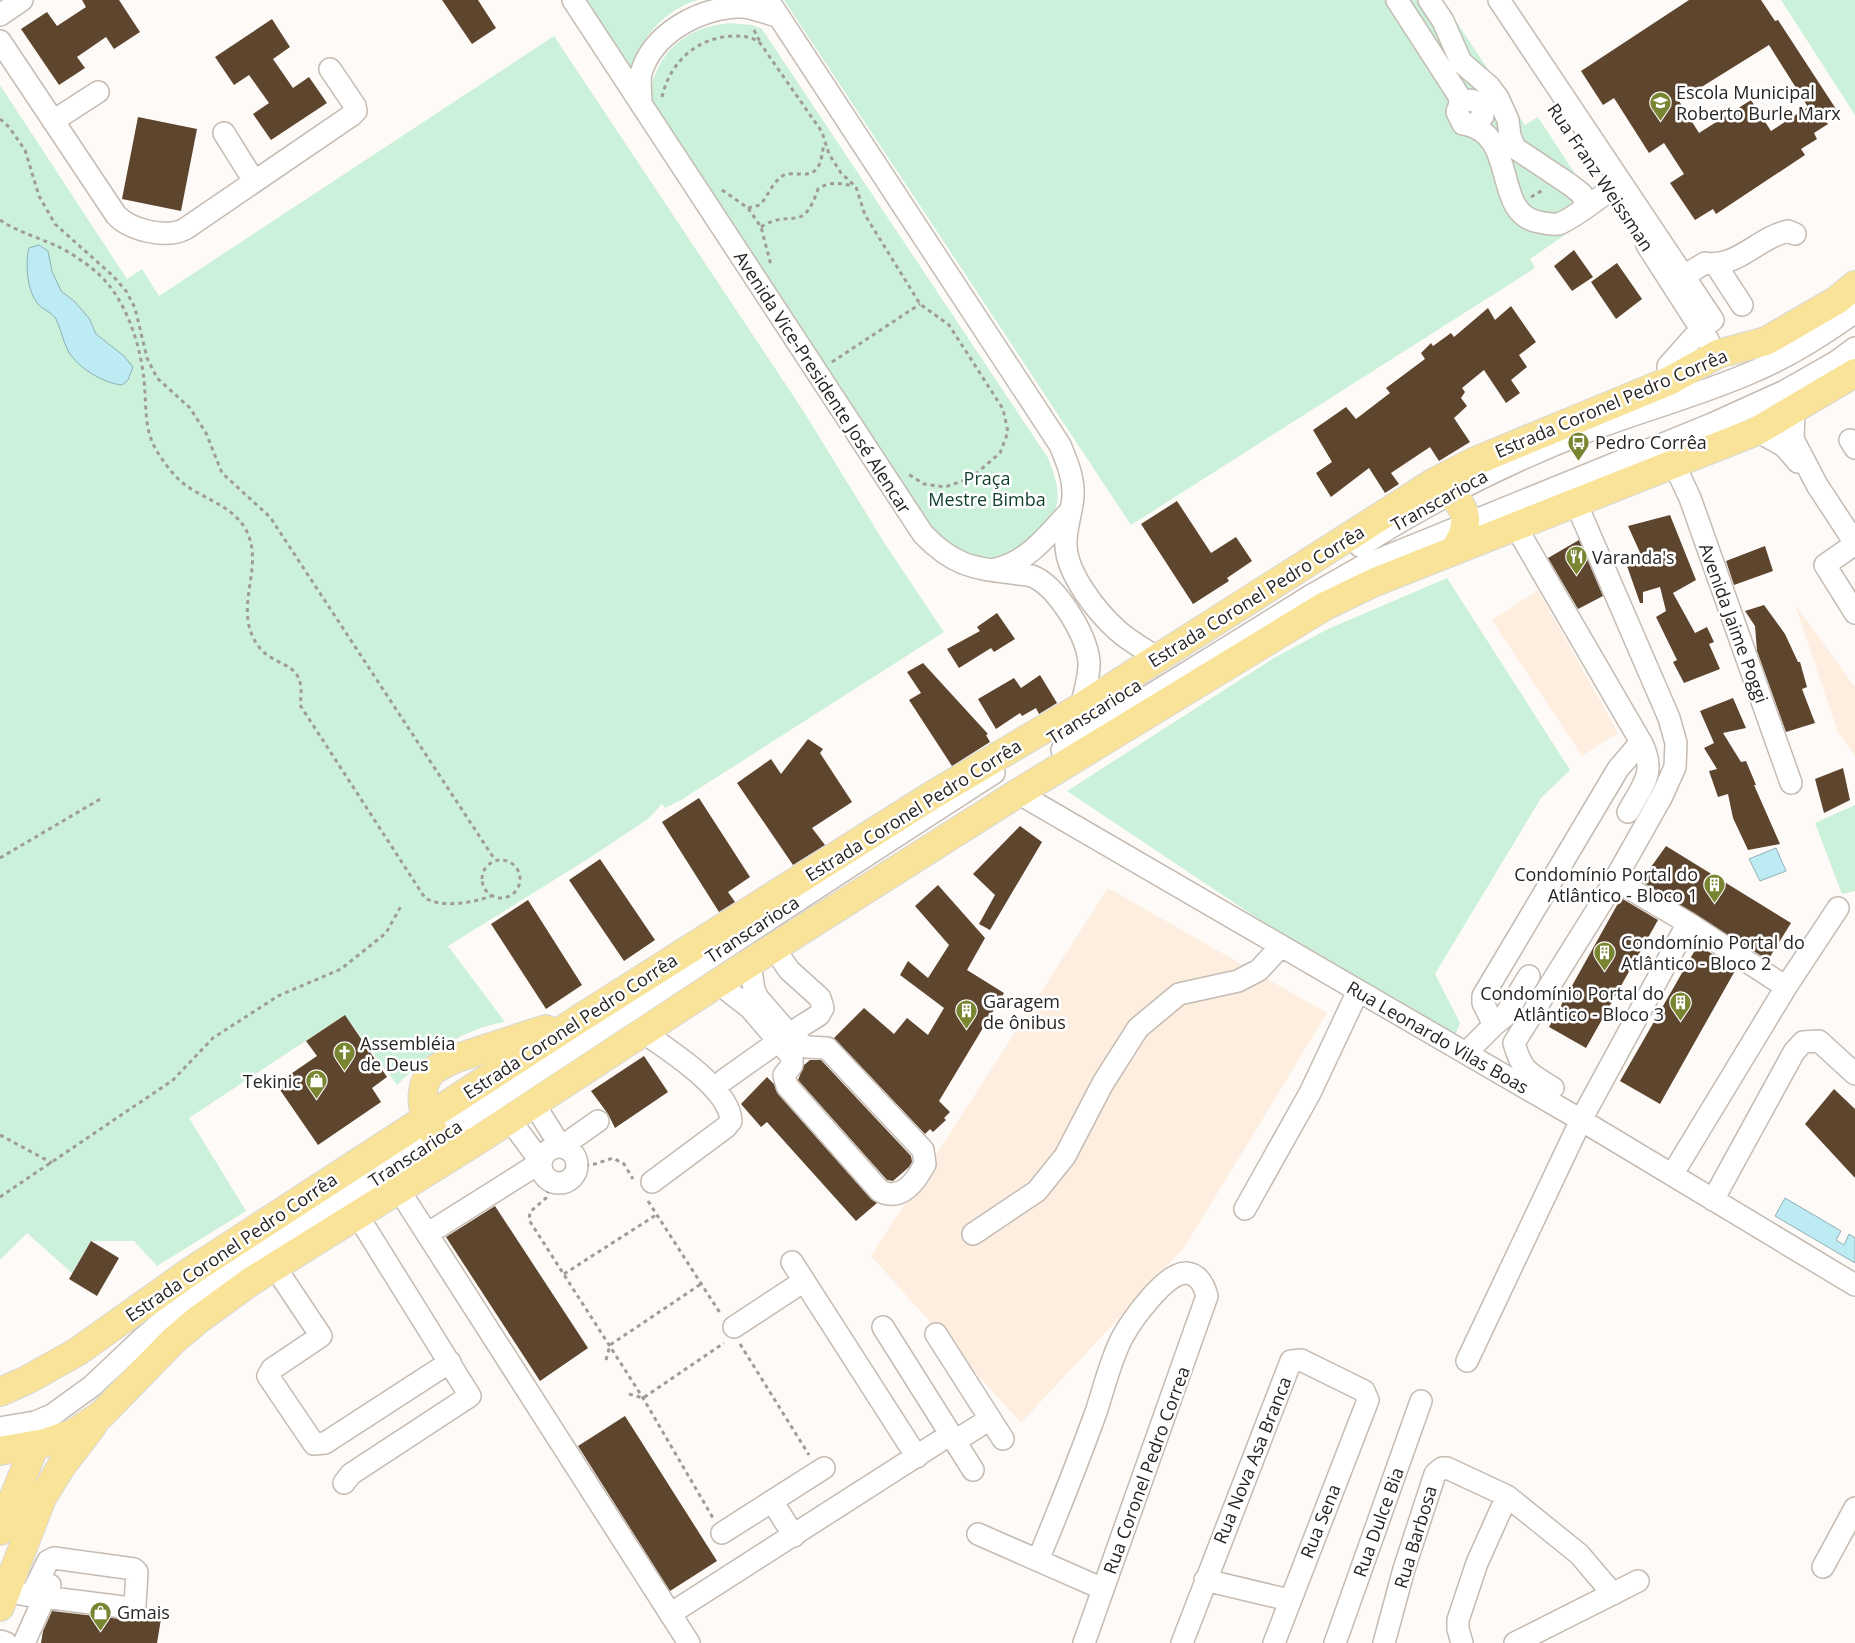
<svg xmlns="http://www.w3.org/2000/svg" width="1855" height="1643" viewBox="0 0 1855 1643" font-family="'Open Sans',sans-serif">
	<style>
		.built { fill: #fdeee0 }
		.green { fill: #cbf1db }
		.water { fill: #bcebf3; stroke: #90afb4 }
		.building { fill: #5e452e; fill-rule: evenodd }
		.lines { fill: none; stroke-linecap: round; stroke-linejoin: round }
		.minor-casing { stroke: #c4bbb3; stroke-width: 24 }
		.major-casing { stroke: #d8d8d7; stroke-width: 30 }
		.path { stroke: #9f9b98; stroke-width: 3; stroke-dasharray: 4 4; stroke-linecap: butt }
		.minor { stroke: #fff; stroke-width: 21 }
		.major { stroke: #f8e399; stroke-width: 28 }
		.labels { text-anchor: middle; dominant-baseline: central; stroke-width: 5; stroke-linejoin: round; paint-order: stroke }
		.poi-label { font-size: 18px; fill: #282421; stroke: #fff; text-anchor: start }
		.street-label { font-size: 18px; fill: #282421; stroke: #fff }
		.park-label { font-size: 18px; fill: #0e3e28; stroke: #fff }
	</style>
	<rect width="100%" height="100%" fill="#fefaf7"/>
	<!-- built -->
	<path class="built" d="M1538,590L1618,733L1582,756L1492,620Z
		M1795,605L1855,687V756L1838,732Z
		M1108,888L1327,1013L1184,1248L1021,1423L871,1256Z"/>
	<!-- green -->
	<path class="green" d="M583,0H698C664,10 641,38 630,70Z
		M784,0H1442L1525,125L1538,117L1585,189L1601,210L1530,259L1535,268L1131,525Z
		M1781,0H1855V115Z
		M729,23L752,25L762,29L1048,458C1053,472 1060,488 1057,503C1053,527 1011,561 985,560C970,560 956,550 942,543L649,97C657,52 684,28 729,23Z
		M554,36L804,412L885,544L944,632L681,800L665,808L662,804L648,819L591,857L448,946L505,1022C461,1029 429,1054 397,1085L345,1015L189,1118L246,1211L157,1266L134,1241H91L72,1273L27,1233L0,1260V85L127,279L142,269L159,296Z
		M1447,578L1570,770L1541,798L1435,974L1460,1023L1455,1036L1260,920L1067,791L1274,658L1328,629Z
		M1855,805V891L1842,894L1815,823Z"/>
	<!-- water -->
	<path class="water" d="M39,245L48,251L52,271L61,291L74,301L89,318L96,334L124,356L133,367L128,380L122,385C103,383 78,368 68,351C63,341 61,329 56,319C52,312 43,310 38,304C27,291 25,264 29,248Z
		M1776,848L1786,871L1760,881L1749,859Z
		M1785,1198L1841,1231L1836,1240L1844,1245L1849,1234L1855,1238V1263L1775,1216Z"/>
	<!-- building -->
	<path class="building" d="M82,0H119L140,32L114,49L106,37L77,57L85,68L59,85L21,29L47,12L57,26L86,7Z
		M442,0H478L496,28L472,44Z
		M1689,0H1761L1775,21L1778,20L1836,109L1823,117L1828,124L1814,133L1817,139L1801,149L1805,155L1716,214L1713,209L1695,220L1670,183L1684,174L1664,143L1649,153L1614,98L1603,105L1581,71ZM1769,45L1808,107L1771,131L1751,100L1699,133L1679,101Z
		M272,19L290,47L273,59L293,88L309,77L327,103L271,140L253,114L269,103L249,75L234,85L215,57Z
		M138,117L197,129L181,211L122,199Z
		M1574,250L1593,277L1572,291L1554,266Z
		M1617,263L1642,299L1616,319L1591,282Z
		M1511,306L1536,342L1519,355L1527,367L1511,380L1520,393L1506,403L1484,370L1462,388L1465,392L1461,398L1467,406L1454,418L1470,442L1439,461L1430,447L1391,473L1399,484L1385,493L1369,468L1331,497L1316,473L1332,462L1313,430L1346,407L1356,419L1390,393L1386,388L1425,359L1421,353L1431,343L1433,346L1451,333L1454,337L1488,308L1495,320Z
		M1177,501L1211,553L1236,537L1252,561L1227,578L1229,581L1193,604L1141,524Z
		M1670,515L1696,580L1673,593L1695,633L1707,627L1714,642L1709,644L1720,669L1684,683L1673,662L1677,660L1656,617L1666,611L1660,587L1643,592V603H1640L1626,563L1642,557L1628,526Z
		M1579,540L1603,596L1578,609L1548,558Z
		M1765,546L1773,571L1734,585L1726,561Z
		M1764,605L1785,634L1798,662H1800L1807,687L1802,689L1815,723L1786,732L1757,651L1755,626L1745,611Z
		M997,613L1015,639L994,652L991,648L959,668L947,649L980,631L977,627Z
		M923,663L988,734L986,735L990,742L952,766L909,700L921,693L907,672Z
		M1040,675L1057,703L1039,714L1036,708L1022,716L1020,713L996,729L978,699L1014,678L1021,688Z
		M1733,698L1746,728L1723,733L1741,762L1746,761L1756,785H1754L1780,844L1748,850L1733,818L1728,794L1718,797L1709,771L1717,769L1704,748L1714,743L1700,711Z
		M808,739L823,749L820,753L852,802L812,828L825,845L793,865L737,783L771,759L781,774Z
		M1843,768L1850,800L1824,813L1815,779Z
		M699,798L750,877L728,892L735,902L719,912L662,822Z
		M1020,826L1042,842L990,930L979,924L995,895L973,874Z
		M1666,846L1791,923L1768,960L1641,881Z
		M600,859L655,940L624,961L569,880Z
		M938,885L985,938L967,970L1004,993L939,1101L950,1112L944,1118L946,1120L933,1132L930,1129L925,1134L834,1038L864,1008L894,1034L907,1018L928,1035L944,1008L900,975L908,961L928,978L949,945L915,906Z
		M1621,898L1658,920L1586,1048L1549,1027Z
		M528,900L582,985L546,1009L491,924Z
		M1698,945L1736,969L1660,1104L1620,1081Z
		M345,1015L387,1077L372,1088L381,1102L318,1145L276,1084L317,1056L306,1041Z
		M644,1056L668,1092L615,1128L608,1114L591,1091Z
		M810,1060H821L911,1156L912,1162L909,1167L893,1181L887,1180L798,1080L804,1065Z
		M767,1077L774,1084L778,1094L871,1199L877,1203L856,1221L767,1122L761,1127L741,1104Z
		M1834,1089L1855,1109V1178L1805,1124Z
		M495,1206L588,1348L540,1381L446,1237Z
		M91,1241L119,1258L97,1296L69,1279Z
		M625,1416L717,1561L670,1591L578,1446Z
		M52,1611L129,1620L141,1616L161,1619L157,1643H41L43,1631Z"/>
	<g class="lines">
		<defs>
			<path id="minor" d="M573,0L923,534C959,572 982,568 1032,576C1057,586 1086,634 1089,661C1090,676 1084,693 1081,707
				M768,0L1060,445C1067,462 1074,478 1073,496C1072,513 1065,529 1066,546C1067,574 1097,612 1117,630C1129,641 1144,649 1158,658
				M1397,0L1459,96L1460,104L1457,112L1463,124C1520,133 1491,214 1539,222C1545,223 1553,225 1558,224C1570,221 1599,198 1610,190
				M1429,0L1443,21L1461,62L1489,86L1498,98L1508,120L1510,136L1515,148L1569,184L1582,194L1586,207
				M1499,0L1713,320L1701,329L1668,366L1669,381
				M0,15L22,0
				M0,41L116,215C130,230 166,239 185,229L352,115L356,111L355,106L330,69
				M641,104C641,95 639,82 641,73C653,33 698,9 738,7C751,6 766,13 779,17
				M1460,104C1470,98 1475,99 1483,108V116L1474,125
				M53,121L98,92
				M224,133L254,181
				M1647,245L1708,340
				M1716,265L1742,305
				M1674,282L1705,263C1736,269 1759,237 1788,231L1795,234
				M1794,411L1793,439L1817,485L1855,543
				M1757,431L1784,446L1798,462
				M1850,440L1855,448
				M1674,464L1690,498L1791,783
				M1855,544L1825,565L1855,613
				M1360,546C1433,500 1506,463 1586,432C1640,411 1697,396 1750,373C1787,358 1823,335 1855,312
				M995,569C1027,563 1049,534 1070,511
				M1062,750L1312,595L1363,566L1712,424L1785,391L1836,362L1855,348
				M1018,793L1581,1120L1855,1285
				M1628,812C1643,785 1657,772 1641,742
				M774,948L789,970L820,998L823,1008L819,1015L789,1034
				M718,983L750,1008L792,1057V1065L784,1075L787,1086L880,1191C902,1202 916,1181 925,1164L923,1150L827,1048L806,1047L789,1034L758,998L754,990L750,963
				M1786,987L1838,908
				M1494,1025L1504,1017L1529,976
				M644,1033C669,1050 730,1089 731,1121L726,1127L652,1182
				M1466,1053L1494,1025L1483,1003V996L1618,769L1641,742L1516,527
				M724,1080L779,1041
				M1553,1088C1529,1073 1522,1072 1514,1043L1605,897L1662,796L1675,767L1676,743L1669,718L1576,503
				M534,1104L561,1147L598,1121
				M541 1165a18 18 0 1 1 36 0a18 18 0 1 1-36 0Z
				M1672,1175L1786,987L1688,923
				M399,1190L689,1643
				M1713,1200L1794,1052L1803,1042L1819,1041L1855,1074
				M1245,1209L1310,1093L1358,991
				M427,1234L541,1162L510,1120
				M973,1234L1037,1191L1065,1156L1103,1083L1138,1028L1179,994L1238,981L1259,970L1281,946
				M792,1262L917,1457
				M275,1267L321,1336L272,1369L268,1376L314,1444L325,1443L450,1362
				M734,1327L804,1281
				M883,1327L973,1470
				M936,1334L1003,1439
				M1467,1361L1581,1120L1688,923L1615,880
				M0,1428L35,1422L52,1415L92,1386L144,1337L182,1305C453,1128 722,948 994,773
				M955,1441L990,1419
				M344,1483L351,1474L470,1396L358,1216
				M772,1501L794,1536
				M722,1533L824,1468
				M978,1534L1103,1589
				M1038,1560C1058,1512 1077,1464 1095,1415C1104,1389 1110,1360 1123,1336C1132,1320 1166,1272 1186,1273C1199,1274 1204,1285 1207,1296L1084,1643
				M1823,1567L1855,1508
				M1205,1580L1289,1600
				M6,1591L31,1596L48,1561L54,1558L134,1569L137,1572L135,1605L131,1608L44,1597
				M670,1614L951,1434
				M0,1641L6,1643
				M24,1643L50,1585
				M1182,1643L1291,1361L1301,1360L1364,1391L1368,1400L1274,1643
				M1335,1643L1421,1401
				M1384,1643L1404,1569L1435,1474L1442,1468H1447L1507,1496L1579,1554L1613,1594
				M1462,1643L1458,1629V1620L1477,1563L1507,1496
				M1515,1643L1638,1581"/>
			<path id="major" d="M1433,483C1466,501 1475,519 1454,551
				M478,1140C471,1143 463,1146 456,1146C427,1143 412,1094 431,1073C438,1066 446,1063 454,1059L546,1029
				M0,1392L27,1380L77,1352L191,1271L576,1021L931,796L1081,707L1433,483L1473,462L1669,381L1718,354L1766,341L1837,300L1855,285
				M0,1451L45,1443L74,1433L101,1415L174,1340L199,1319L250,1282L478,1140L718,983L1018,793L1325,606L1375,582L1757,431L1855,373
				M0,1531L35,1445
				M0,1607L42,1498L61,1467L93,1425"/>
		</defs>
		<!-- minor casing -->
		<use href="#minor" class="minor-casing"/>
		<!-- major casing -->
		<use href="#major" class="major-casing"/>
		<!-- path -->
		<path class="path" d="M754,30L760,42
			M662,97C670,62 697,37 734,36C744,36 753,37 760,43L822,132L829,154L841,173L856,187L865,215L920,304L949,325L1003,409L1008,432L1000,453L971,478L945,487L924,484L908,474
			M0,119L9,127L25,150L39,196L55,224L113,276L126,291L135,308L147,358L157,378L190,408L206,433L222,473L270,517L495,860
			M722,190L748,208L761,227L771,265
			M1531,197L1543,190
			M748,208L760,205C769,195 772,182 784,175C789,173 795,174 800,174C821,176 821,160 824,143
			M0,220C16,231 36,237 55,245C74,254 99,271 111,288C130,313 141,350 144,380C147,406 143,430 158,453C166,465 175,478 188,487C208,500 232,507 245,528C265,563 237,600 252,635C269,675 308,652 300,705L425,898C442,908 473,903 491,896
			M761,227C792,207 802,236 818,189C830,181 840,183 853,186
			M832,362L920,304
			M0,858L102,798
			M482 879a19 19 0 1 1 38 0a19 19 0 1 1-38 0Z
			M0,1135L52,1163
			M577,1166L595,1164L613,1158L624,1164L633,1179
			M552,1182L546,1198L530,1212L529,1220L643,1398L713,1518
			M0,1197L173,1080L213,1038L278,996L341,969L386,933L401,906
			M648,1201L720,1313
			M564,1274L656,1215
			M740,1344L809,1455
			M606,1360L610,1345L701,1284
			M629,1394L643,1398L724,1343"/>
		<!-- minor -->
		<use href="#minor" class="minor"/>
		<!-- major -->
		<use href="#major" class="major"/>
	</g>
	<!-- icons -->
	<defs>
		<symbol id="school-pin" viewBox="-11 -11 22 30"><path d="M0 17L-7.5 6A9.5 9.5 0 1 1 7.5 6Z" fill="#7a8532" stroke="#fff"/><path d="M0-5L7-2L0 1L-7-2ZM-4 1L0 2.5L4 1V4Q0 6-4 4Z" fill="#fff"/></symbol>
		<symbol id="bus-pin" viewBox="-11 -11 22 30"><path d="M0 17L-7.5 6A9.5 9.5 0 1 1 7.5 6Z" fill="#7a8532" stroke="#fff"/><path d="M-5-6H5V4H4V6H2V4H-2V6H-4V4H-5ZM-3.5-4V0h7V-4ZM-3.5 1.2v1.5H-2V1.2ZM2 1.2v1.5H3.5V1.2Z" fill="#fff"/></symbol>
		<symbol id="restaurant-pin" viewBox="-11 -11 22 30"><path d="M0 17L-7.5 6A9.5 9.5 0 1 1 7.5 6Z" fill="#7a8532" stroke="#fff"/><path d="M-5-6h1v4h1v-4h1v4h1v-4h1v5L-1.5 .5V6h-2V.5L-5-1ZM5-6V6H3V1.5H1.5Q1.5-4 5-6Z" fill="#fff"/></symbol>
		<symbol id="building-pin" viewBox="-11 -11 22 30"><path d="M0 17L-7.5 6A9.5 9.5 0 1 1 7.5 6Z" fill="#7a8532" stroke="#fff"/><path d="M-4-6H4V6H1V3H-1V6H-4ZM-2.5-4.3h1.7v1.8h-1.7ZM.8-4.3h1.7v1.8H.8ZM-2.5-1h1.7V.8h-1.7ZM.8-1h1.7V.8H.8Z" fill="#fff"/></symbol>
		<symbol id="church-pin" viewBox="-11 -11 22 30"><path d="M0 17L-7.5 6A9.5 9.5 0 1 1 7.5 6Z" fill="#7a8532" stroke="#fff"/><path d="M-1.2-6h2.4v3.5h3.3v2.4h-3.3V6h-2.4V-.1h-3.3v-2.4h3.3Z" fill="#fff"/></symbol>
		<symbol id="shop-pin" viewBox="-11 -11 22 30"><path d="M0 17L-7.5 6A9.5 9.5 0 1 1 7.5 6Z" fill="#7a8532" stroke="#fff"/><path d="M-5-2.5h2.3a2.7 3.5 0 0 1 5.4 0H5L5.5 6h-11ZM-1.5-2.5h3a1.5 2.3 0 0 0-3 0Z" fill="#fff"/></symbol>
	</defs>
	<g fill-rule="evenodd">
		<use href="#school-pin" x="1648" y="90" width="25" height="34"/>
		<use href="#bus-pin" x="1566" y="430" width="25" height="34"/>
		<use href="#restaurant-pin" x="1564" y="544" width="25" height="34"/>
		<use href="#building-pin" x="1702" y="872" width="25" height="34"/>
		<use href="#building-pin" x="1592" y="940" width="25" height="34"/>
		<use href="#building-pin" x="1668" y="990" width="25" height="34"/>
		<use href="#building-pin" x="954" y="998" width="25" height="34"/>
		<use href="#church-pin" x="332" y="1040" width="25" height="34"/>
		<use href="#shop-pin" x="304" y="1068" width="25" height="34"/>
		<use href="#shop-pin" x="88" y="1600" width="25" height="34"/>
	</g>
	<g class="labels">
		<!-- poi labels -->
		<g class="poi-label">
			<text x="1676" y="92">Escola Municipal<tspan x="1676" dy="21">Roberto Burle Marx</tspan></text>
			<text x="1595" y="442">Pedro Corrêa</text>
			<text x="1592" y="557">Varanda's</text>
			<text x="1698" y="874" text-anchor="end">Condomínio Portal do<tspan x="1698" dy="21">Atlântico - Bloco 1</tspan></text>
			<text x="1621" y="942">Condomínio Portal do<tspan x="1621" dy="21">Atlântico - Bloco 2</tspan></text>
			<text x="1664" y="993" text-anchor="end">Condomínio Portal do<tspan x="1664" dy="21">Atlântico - Bloco 3</tspan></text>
			<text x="983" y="1001">Garagem<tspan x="983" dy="21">de ônibus</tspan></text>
			<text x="360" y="1043">Assembléia<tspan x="360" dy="21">de Deus</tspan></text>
			<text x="301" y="1081" text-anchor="end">Tekinic</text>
			<text x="117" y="1612">Gmais</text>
		</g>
		<!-- street labels -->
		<g class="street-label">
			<text transform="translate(1601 177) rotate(56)">Rua Franz Weissman</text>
			<text transform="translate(823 382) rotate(57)">Avenida Vice-Presidente José Alencar</text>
			<text transform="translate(1611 403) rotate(-23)">Estrada Coronel Pedro Corrêa</text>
			<text transform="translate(1439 500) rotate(-29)">Transcarioca</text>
			<text transform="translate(1256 596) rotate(-32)">Estrada Coronel Pedro Corrêa</text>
			<text transform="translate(1734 623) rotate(70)">Avenida Jaime Poggi</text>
			<text transform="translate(1094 711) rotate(-32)">Transcarioca</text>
			<text transform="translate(913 810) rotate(-32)">Estrada Coronel Pedro Corrêa</text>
			<text transform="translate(752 929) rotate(-33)">Transcarioca</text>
			<text transform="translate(570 1026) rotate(-33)">Estrada Coronel Pedro Corrêa</text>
			<text transform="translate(1438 1037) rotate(30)">Rua Leonardo Vilas Boas</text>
			<text transform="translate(415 1153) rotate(-33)">Transcarioca</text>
			<text transform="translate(231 1247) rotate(-34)">Estrada Coronel Pedro Corrêa</text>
			<text transform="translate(1252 1460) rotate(-68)">Rua Nova Asa Branca</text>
			<text transform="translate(1146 1470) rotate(-70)">Rua Coronel Pedro Correa</text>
			<text transform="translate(1320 1521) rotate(-68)">Rua Sena</text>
			<text transform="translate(1378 1522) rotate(-70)">Rua Dulce Bia</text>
			<text transform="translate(1415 1537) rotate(-73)">Rua Barbosa</text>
		</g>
		<!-- park labels -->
		<g class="park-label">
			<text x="987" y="478">Praça<tspan x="987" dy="21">Mestre Bimba</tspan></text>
		</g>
	</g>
</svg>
